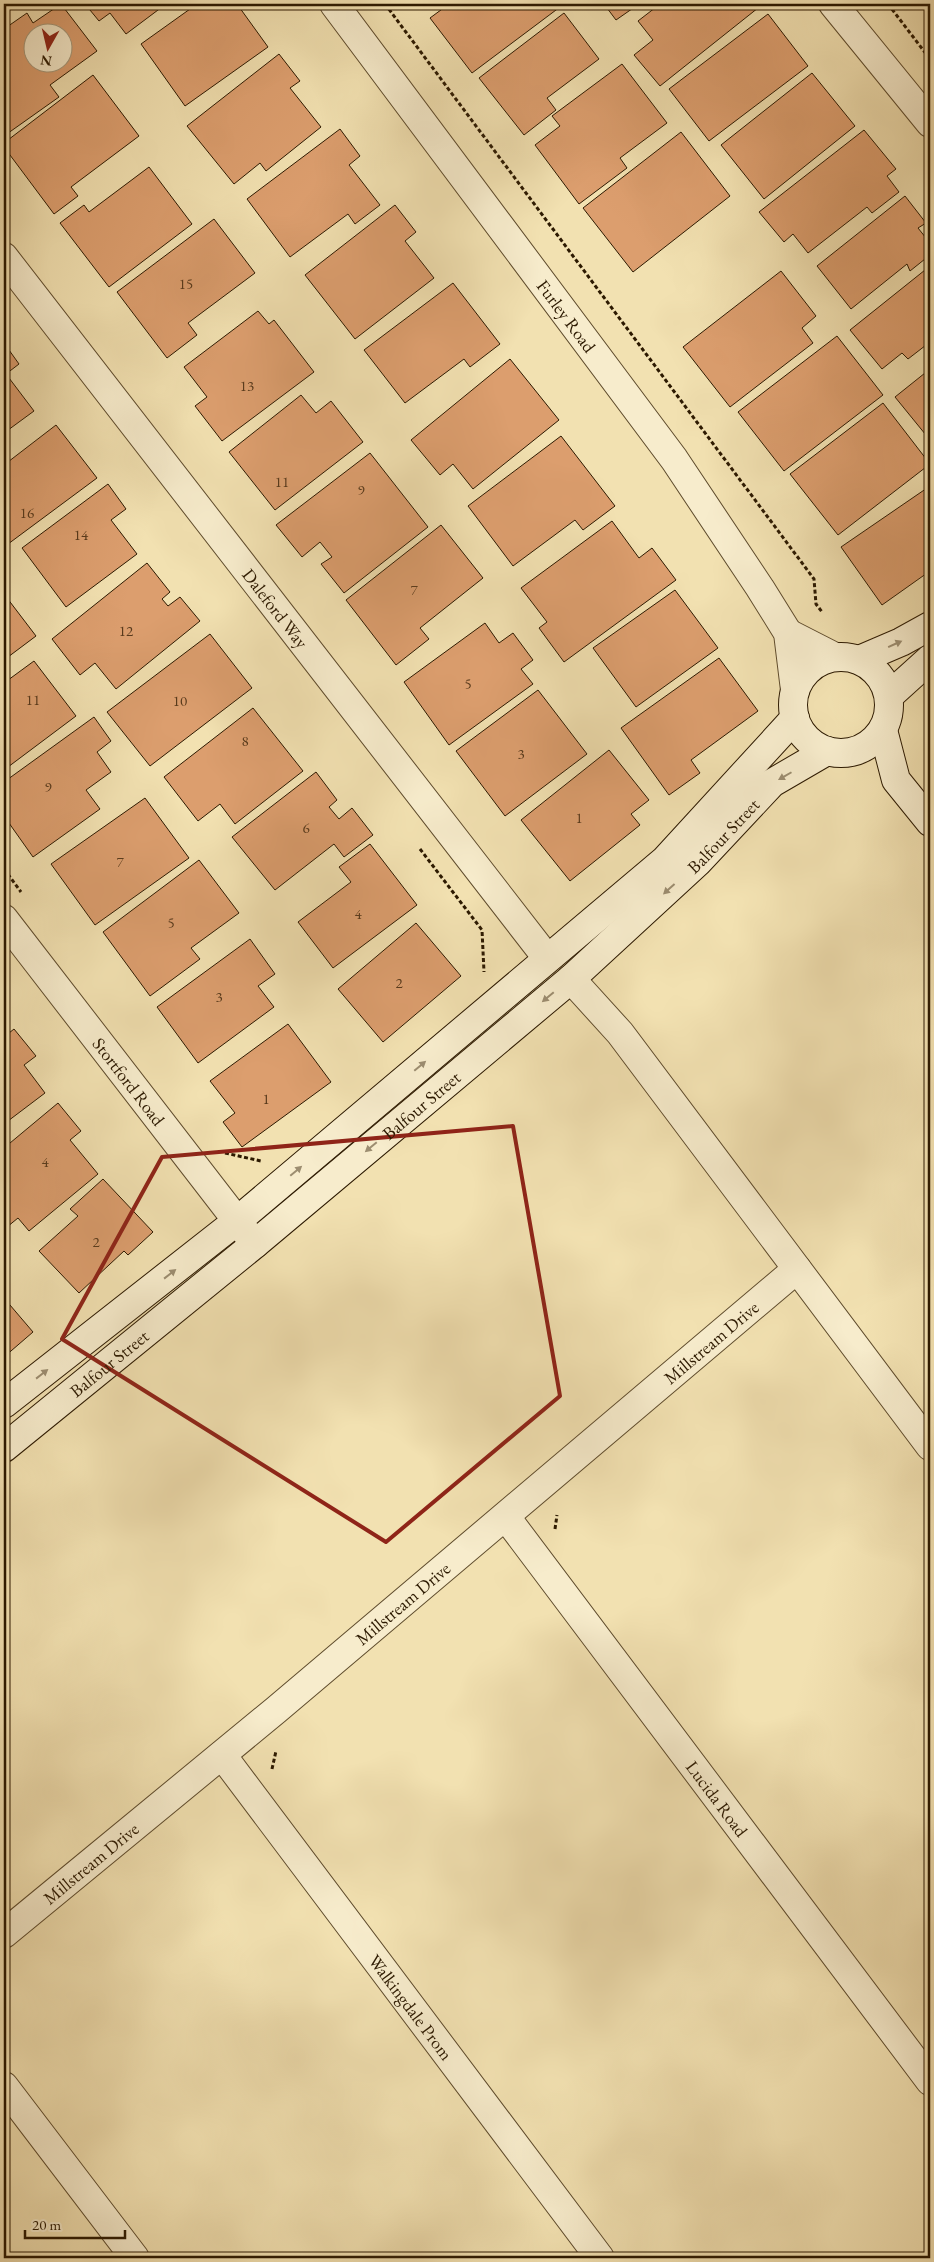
<svg xmlns="http://www.w3.org/2000/svg" width="934" height="2262" viewBox="0 0 934 2262" font-family="'EB Garamond',serif">
	<style>
		.building { fill: #dc9e6e; stroke: #2c1900; fill-rule: evenodd }
		.lines { fill: none; stroke-linecap: round; stroke-linejoin: round }
		.street-casing { stroke: #5e4b2c; stroke-width: 30 }
		.secondary-casing { stroke: #2c1900; stroke-width: 30 }
		.path { stroke: #2c1900; stroke-width: 3; stroke-dasharray: 4 2.5; stroke-linecap: butt }
		.street { stroke: #f7eccc; stroke-width: 28 }
		.secondary { stroke: #f7eccc; stroke-width: 28 }
		.oneway { fill: #9c8d70 }
		.marked { fill: none; stroke: #8f2418; stroke-width: 4; stroke-linejoin: round }
		.labels { text-anchor: middle; dominant-baseline: central; stroke-width: 4; stroke-linejoin: round; paint-order: stroke }
		.number-label { font-size: 15px; fill: #583a1c }
		.street-label { font-size: 18px; fill: #2c1900; stroke: #f7eccc }
	</style>
	<rect width="100%" height="100%" fill="#f2e1b1"/>
	<filter id="stains"><feTurbulence type="fractalNoise" baseFrequency=".004" numOctaves="4"/><feColorMatrix values="0 0 0 0 .2 0 0 0 0 .09 0 0 0 0 .02 0 0 0 .5 -.17"/></filter>
	<radialGradient id="worn" r=".72"><stop offset=".6" stop-color="#630" stop-opacity="0"/><stop offset="1" stop-color="#630" stop-opacity=".3"/></radialGradient>
	<!-- building -->
	<path class="building" d="M61,4L97,51L50,85L59,97L4,136V29L27,13L33,23ZM32,32H62V62H32Z
		M85,4H166L126,34L110,13L99,21Z
		M197,4H237L268,47L185,106L141,44Z
		M449,4H564L472,73L430,18Z
		M604,4H639L616,20Z
		M660,4H763L660,86L634,55L653,40L638,21Z
		M924,4H930V12Z
		M564,13L599,59L547,98L556,110L524,135L479,78Z
		M768,14L808,66L709,141L669,89Z
		M279,54L300,81L290,88L321,127L266,171L260,163L234,184L187,126Z
		M622,64L667,123L620,158L627,168L579,204L535,145L560,126L552,116Z
		M812,73L855,126L764,199L721,145Z
		M93,75L139,136L71,187L78,196L54,214L4,147V143Z
		M340,129L360,156L349,165L380,205L355,224L348,214L290,257L247,199Z
		M864,130L896,169L887,176L899,192L872,213L867,207L808,253L793,234L784,242L759,212Z
		M681,132L730,196L633,272L583,208Z
		M149,167L192,224L109,287L60,223L84,205L89,212Z
		M905,196L926,223L918,228L930,243V255L910,271L907,264L851,309L817,266Z
		M395,205L416,232L405,241L434,278L355,339L305,275Z
		M214,219L255,273L188,323L197,335L167,358L117,292Z
		M930,266V342L908,359L902,353L882,369L850,330Z
		M781,271L816,316L802,328L813,343L730,407L683,347Z
		M453,283L500,344L470,367L464,359L405,403L364,350Z
		M258,311L269,324L274,320L314,372L222,441L195,406L207,397L184,367Z
		M837,336L883,395L784,471L738,412Z
		M4,343L19,364L6,374L34,411L4,433Z
		M510,359L559,420L473,489L453,464L440,475L411,440Z
		M930,369V440L895,397Z
		M301,395L316,413L331,401L363,442L275,510L229,452Z
		M883,403L930,464L838,535L790,474Z
		M56,425L97,478L4,547V465Z
		M561,436L615,506L583,530L575,520L513,566L468,506Z
		M370,453L428,527L344,593L321,564L332,557L320,542L302,557L276,525Z
		M108,484L126,509L111,520L137,554L66,607L22,548Z
		M930,486V571L882,605L841,547Z
		M612,521L639,558L652,548L676,580L564,662L539,628L547,622L521,588Z
		M441,525L483,578L420,628L429,639L396,665L346,600Z
		M147,563L170,592L162,599L168,606L180,597L200,621L116,689L95,663L80,675L52,639Z
		M675,590L718,648L636,707L593,648Z
		M4,594L36,636L4,660Z
		M485,623L499,643L513,633L533,660L521,669L533,684L449,745L404,682Z
		M210,634L252,688L150,766L107,712Z
		M719,658L758,711L691,760L700,773L669,795L621,728Z
		M34,661L76,716L4,770V683Z
		M538,690L587,754L505,816L456,751Z
		M253,708L303,771L235,824L220,804L198,821L164,777Z
		M94,717L111,741L97,752L111,772L86,790L100,809L33,857L4,816V782Z
		M609,750L649,800L631,814L640,825L570,881L521,820Z
		M316,772L337,800L329,807L339,819L352,808L373,835L344,857L334,844L275,890L232,837Z
		M145,798L189,858L95,925L51,864Z
		M370,844L417,905L333,968L298,922L351,882L339,867Z
		M199,860L239,913L191,948L200,959L150,996L103,932Z
		M416,923L461,976L383,1042L338,989Z
		M250,939L275,974L258,986L274,1007L198,1063L157,1007Z
		M288,1024L331,1082L242,1147L223,1122L235,1113L210,1081Z
		M14,1029L36,1056L24,1065L45,1093L4,1124V1037Z
		M58,1103L81,1131L70,1140L98,1174L29,1231L18,1218L7,1227L4,1223V1148Z
		M103,1179L153,1232L128,1255L124,1251L79,1293L39,1251L78,1216L70,1209Z
		M4,1298L33,1332L4,1357Z"/>
	<g class="lines">
		<defs>
			<g id="street">
				<path id="s1" d="M334,4L674,459L760,588L788,633L795,690"/>
				<path d="M833,4L930,123"/>
				<path id="s2" d="M4,257L547,958"/>
				<path d="M788,633L835,657"/>
				<path id="s3" d="M4,919L255,1244"/>
				<path d="M571,979L620,1033L930,1446"/>
				<path id="s4" d="M506,1517L930,2081"/>
				<path id="s5" d="M222,1755L600,2258"/>
				<path id="s6" d="M4,1934L276,1710L797,1269"/>
				<path d="M4,2086L135,2258"/>
			</g>
			<g id="secondary">
				<circle cx="841" cy="705" r="48"/>
				<path d="M859,660L901,642L930,626"/>
				<path d="M889,696L930,659"/>
				<path d="M883,730L896,780L930,822"/>
				<path d="M4,1404L237,1221L665,860L795,718"/>
				<path id="s7" d="M4,1448L255,1244L571,979L698,862L772,783L827,751"/>
			</g>
		</defs>
		<!-- street casing -->
		<use href="#street" class="street-casing"/>
		<!-- secondary casing -->
		<use href="#secondary" class="secondary-casing"/>
		<!-- path -->
		<path class="path" d="M385,4L814,579L816,604L822,612
			M888,4L930,59
			M420,849L482,930L484,972
			M4,869L21,892
			M225,1153L261,1161
			M555,1529L557,1515
			M272,1769L276,1751
			M4,2049L9,2056"/>
		<!-- street -->
		<use href="#street" class="street"/>
		<!-- secondary -->
		<use href="#secondary" class="secondary"/>
	</g>
	<!-- one-way arrows -->
	<defs><path id="oneway-solid" d="M-6-.8H1V-3.2L6.5 0L1 3.2V.8H-6Z" transform="scale(1.25)"/></defs>
	<g class="oneway">
		<use href="#oneway-solid" transform="translate(895 644) rotate(-24)"/>
		<use href="#oneway-solid" transform="translate(785 776) rotate(150)"/>
		<use href="#oneway-solid" transform="translate(669 889) rotate(138)"/>
		<use href="#oneway-solid" transform="translate(548 997) rotate(140)"/>
		<use href="#oneway-solid" transform="translate(420 1066) rotate(-40)"/>
		<use href="#oneway-solid" transform="translate(371 1147) rotate(140)"/>
		<use href="#oneway-solid" transform="translate(296 1171) rotate(-40)"/>
		<use href="#oneway-solid" transform="translate(170 1274) rotate(-38)"/>
		<use href="#oneway-solid" transform="translate(42 1374) rotate(-38)"/>
	</g>
	<!-- marked area -->
	<path class="marked" d="M513,1126L560,1396L386,1542L62,1339L162,1157Z"/>
	<g class="labels">
		<!-- number labels -->
		<g class="number-label">
			<text x="186" y="283">15</text>
			<text x="247" y="385">13</text>
			<text x="282" y="481">11</text>
			<text x="361" y="489">9</text>
			<text x="27" y="512">16</text>
			<text x="81" y="534">14</text>
			<text x="414" y="589">7</text>
			<text x="126" y="630">12</text>
			<text x="468" y="683">5</text>
			<text x="33" y="699">11</text>
			<text x="180" y="700">10</text>
			<text x="245" y="740">8</text>
			<text x="521" y="753">3</text>
			<text x="48" y="786">9</text>
			<text x="579" y="817">1</text>
			<text x="306" y="827">6</text>
			<text x="120" y="861">7</text>
			<text x="358" y="913">4</text>
			<text x="171" y="922">5</text>
			<text x="399" y="982">2</text>
			<text x="219" y="996">3</text>
			<text x="266" y="1098">1</text>
			<text x="45" y="1161">4</text>
			<text x="96" y="1241">2</text>
		</g>
		<!-- street labels -->
		<g class="street-label">
			<text stroke="none"><textPath href="#s1" startOffset="389">Furley Road</textPath></text>
			<text stroke="none"><textPath href="#s2" startOffset="444">Daleford Way</textPath></text>
			<text stroke="none"><textPath href="#s7" startOffset="945">Balfour Street</textPath></text>
			<text stroke="none"><textPath href="#s3" startOffset="205">Stortford Road</textPath></text>
			<text stroke="none"><textPath href="#s7" startOffset="540">Balfour Street</textPath></text>
			<text stroke="none"><textPath href="#s6" startOffset="922">Millstream Drive</textPath></text>
			<text stroke="none"><textPath href="#s7" startOffset="135">Balfour Street</textPath></text>
			<text stroke="none"><textPath href="#s6" startOffset="518">Millstream Drive</textPath></text>
			<text stroke="none"><textPath href="#s4" startOffset="352">Lucida Road</textPath></text>
			<text stroke="none"><textPath href="#s6" startOffset="112">Millstream Drive</textPath></text>
			<text stroke="none"><textPath href="#s5" startOffset="315">Walkingdale Prom</textPath></text>
		</g>
	</g>
	<!-- margin -->
	<rect width="934" height="2262" fill="none" stroke="#f2e1b1" stroke-width="20"/>
	<rect x="5" y="5" width="924" height="2252" fill="none" stroke="#2c1900" stroke-width="2.5"/>
	<rect x="10" y="10" width="914" height="2242" fill="none" stroke="#2c1900"/>
	<!-- north arrow -->
	<g transform="translate(48 48) rotate(188)"><circle r="24" fill="#f7eccc" stroke="#a6987a"/>
	<path d="M0-4L9 19L0 12L-9 19Z" fill="#8f2418"/>
	<text y="-8" font-size="14" font-weight="bold" text-anchor="middle" fill="#2c1900">N</text>
	</g>
	<!-- scale -->
	<path d="M25 2230v8h100v-8" fill="none" stroke="#2c1900" stroke-width="2.5"/>
	<text x="32" y="2230" font-size="15" fill="#2c1900" stroke="#f7eccc" stroke-width="4" paint-order="stroke">20 m</text>
	<rect width="100%" height="100%" filter="url(#stains)"/>
	<rect width="100%" height="100%" fill="url(#worn)"/>
</svg>
